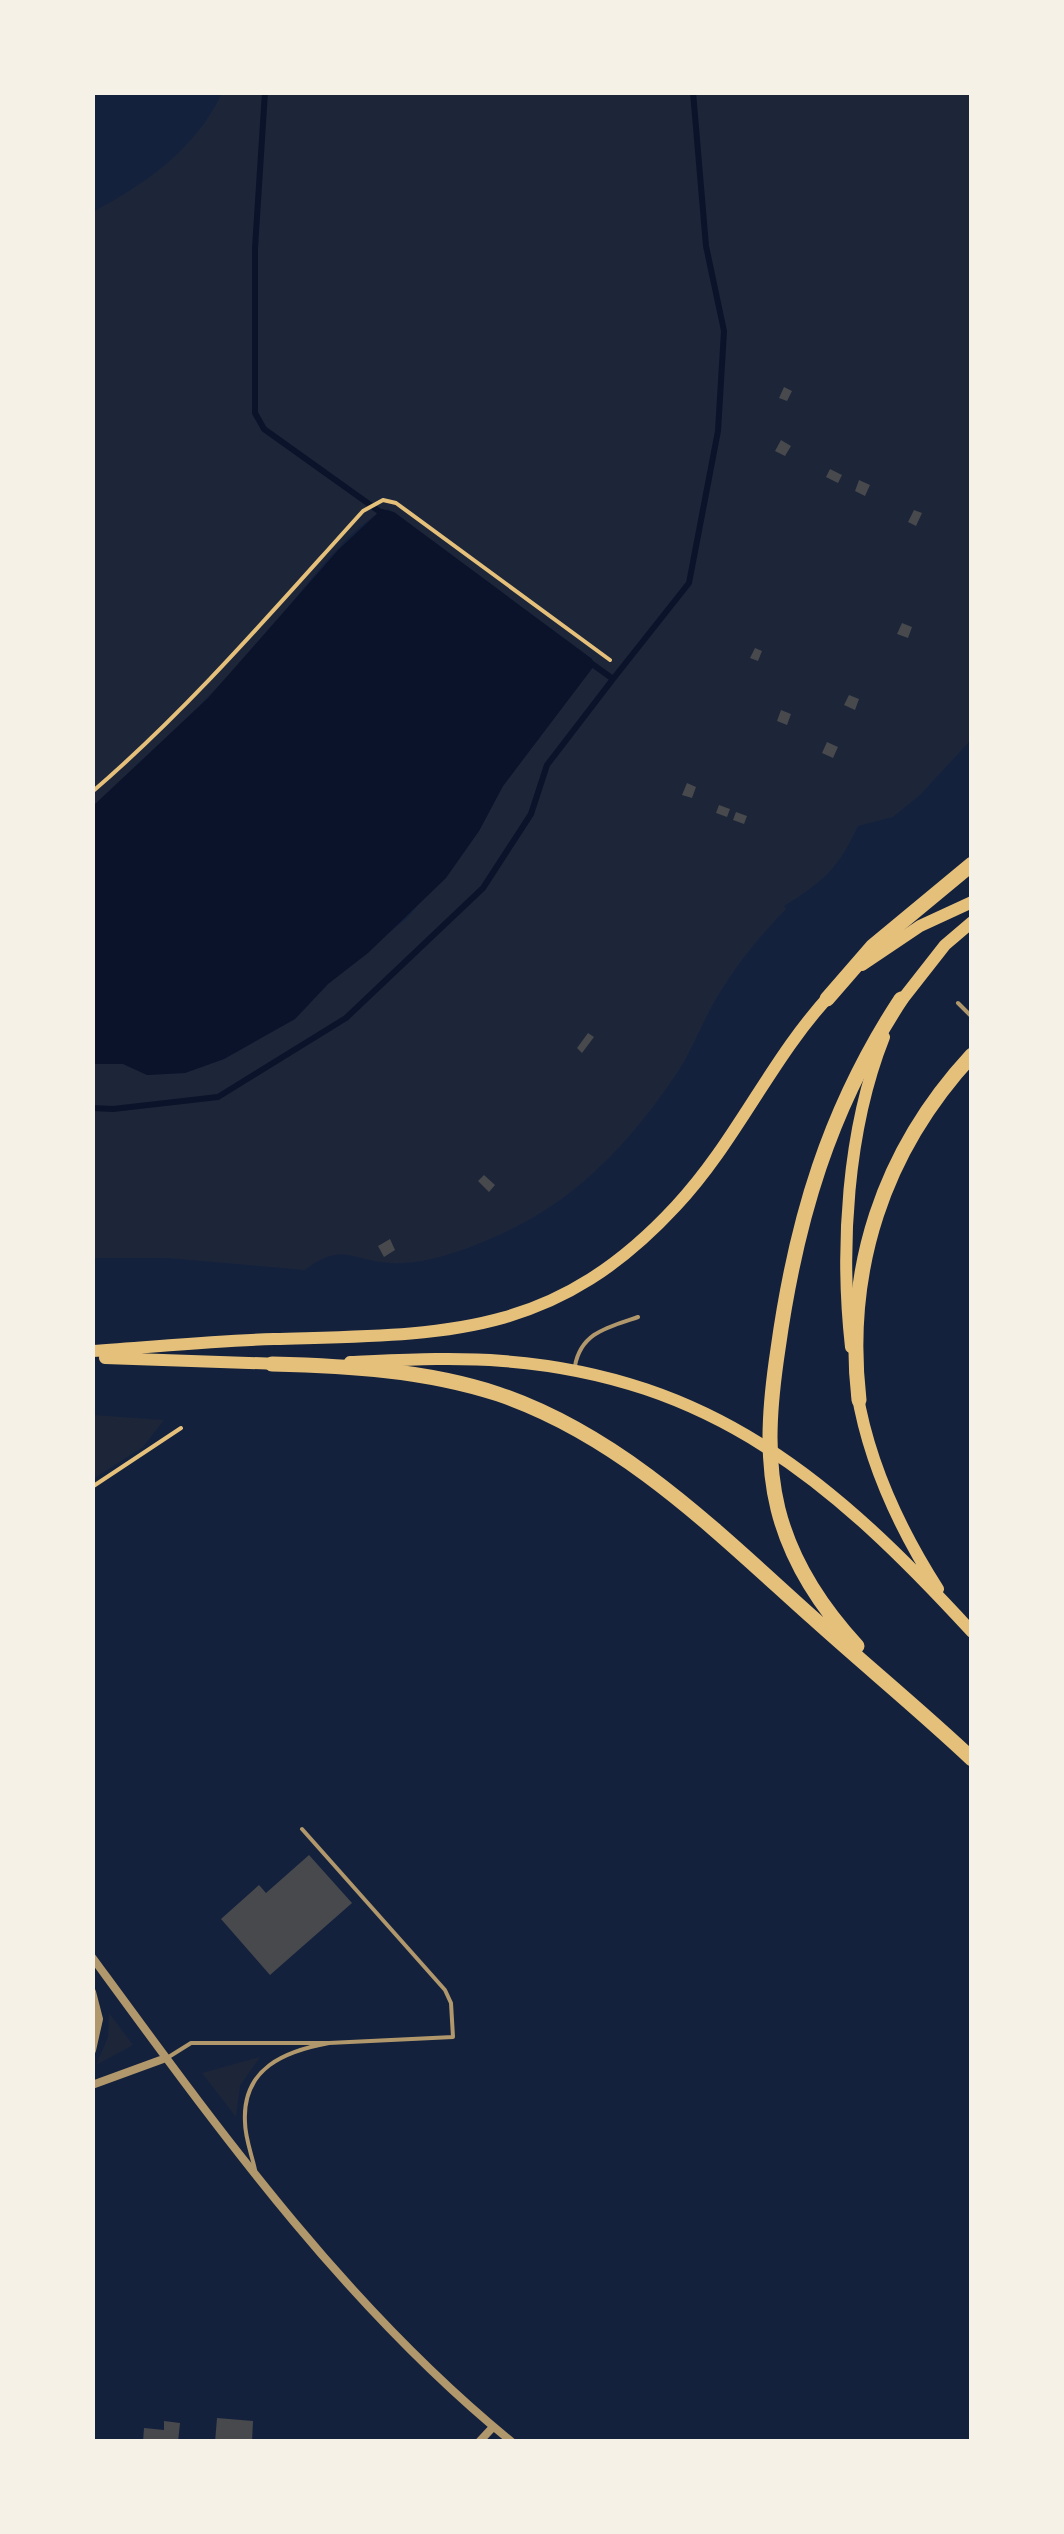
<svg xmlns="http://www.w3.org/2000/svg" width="1064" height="2534" viewBox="0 0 1064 2534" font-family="'Archivo Narrow',sans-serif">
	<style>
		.green { fill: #1d2539 }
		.water { fill: #0b132b }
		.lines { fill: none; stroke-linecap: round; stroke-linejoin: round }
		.stream { stroke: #0b132b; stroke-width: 6 }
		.building { fill: #48494c }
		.path { stroke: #e5c07b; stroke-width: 4 }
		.service { stroke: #b1986c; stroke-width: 4 }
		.minor { stroke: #b1986c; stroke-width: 8 }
		.primary { stroke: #e5c07b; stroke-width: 12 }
		.motorway { stroke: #e5c07b; stroke-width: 15 }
	</style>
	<rect width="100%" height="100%" fill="#14213d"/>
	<!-- green -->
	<path class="green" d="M222,93H971V740L920,795L893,817L858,826C838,869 824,881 784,906L786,909C757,939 732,970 712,1006C699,1030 689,1057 673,1079C636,1133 591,1184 534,1217C497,1238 434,1266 391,1263C352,1261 342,1241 305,1270L167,1258H93L92,1064H123L148,1075L185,1073L224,1059L295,1019L328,984L408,917L479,831L503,786L593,666L592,659L388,509C345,525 289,611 256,646C205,703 149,755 93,806V212C146,183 195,150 222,93Z
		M93,1415L164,1420L143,1447L93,1479Z
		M109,2013L133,2045L96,2065L108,2037Z
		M260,2057L240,2086L236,2117L202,2073Z"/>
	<!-- water -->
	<path class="water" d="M382,509L394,512L592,659L594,666L503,786L479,831L446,878L368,953L328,984L295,1019L224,1059L185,1073L147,1075L123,1064H93V806L208,698L339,549Z"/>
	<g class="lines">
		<!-- stream -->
		<path class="stream" d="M265,92L255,248V413L264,429L383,514
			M613,679L689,583L718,431L724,331L706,246L693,92
			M92,1108L113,1109L218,1097L346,1018L483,888L531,814L547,765L613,679L588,661"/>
	</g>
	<!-- building -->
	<path class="building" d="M784,387L792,391L787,401L779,398Z
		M781,440L791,446L785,456L775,451Z
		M830,469L842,475L838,483L826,477Z
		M859,480L870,485L865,496L855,491Z
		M914,510L922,513L916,526L908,522Z
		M902,623L912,627L908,638L897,634Z
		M755,648L762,651L758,661L750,658Z
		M849,695L859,699L855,710L844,705Z
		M781,710L791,714L787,725L777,721Z
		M827,742L838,747L833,758L822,753Z
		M687,783L696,787L692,798L682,795Z
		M719,805L730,809L727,817L716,813Z
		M736,812L747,816L744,824L733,820Z
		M588,1033L594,1037L582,1053L577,1048Z
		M484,1175L495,1185L489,1192L478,1181Z
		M390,1239L395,1250L384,1257L378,1246Z
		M309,1855L352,1903L270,1975L221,1919L259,1885L266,1893Z
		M217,2418L253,2421L252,2442H215Z
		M164,2421L180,2423L178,2442H143L144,2428L164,2430Z"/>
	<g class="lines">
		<!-- path -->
		<path class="path" d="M92,792C191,707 276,607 363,511L383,500L396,503L610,660
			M92,1487L181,1428"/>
		<!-- service -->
		<path class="service" d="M958,1003L972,1017
			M575,1366C581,1332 609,1327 638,1317
			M302,1829L445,1990L451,2003L453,2037L329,2043
			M167,2058L191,2043H329C285,2051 242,2068 245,2122C245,2138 252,2155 255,2170"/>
		<!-- minor -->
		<path class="minor" d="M92,1957C218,2129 345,2306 512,2442
			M92,1992L99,2019L92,2050
			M92,2085L166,2058
			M479,2442L493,2427"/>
		<!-- primary -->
		<path class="primary" d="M862,965L920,926L972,902
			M898,1005L945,945L972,922
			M851,1347C840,1249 847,1130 884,1037
			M92,1351C153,1347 214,1341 274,1339C442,1334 552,1340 676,1206C737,1141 772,1056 833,992
			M105,1358L280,1364
			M350,1362C401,1360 452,1357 503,1361C713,1377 835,1483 972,1632
			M857,1392C869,1464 899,1528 938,1589"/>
		<!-- motorway -->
		<path class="motorway" d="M827,999L873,946L972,864
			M272,1364C348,1366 425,1370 498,1394C622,1436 717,1532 812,1617C865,1665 920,1710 972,1759
			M859,1400C844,1270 883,1151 972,1055
			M857,1646C821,1607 791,1561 778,1509C765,1456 770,1402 778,1349C796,1220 829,1109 901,999"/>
	</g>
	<!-- border -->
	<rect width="1064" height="2534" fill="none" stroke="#f6f1e7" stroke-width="190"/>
</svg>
